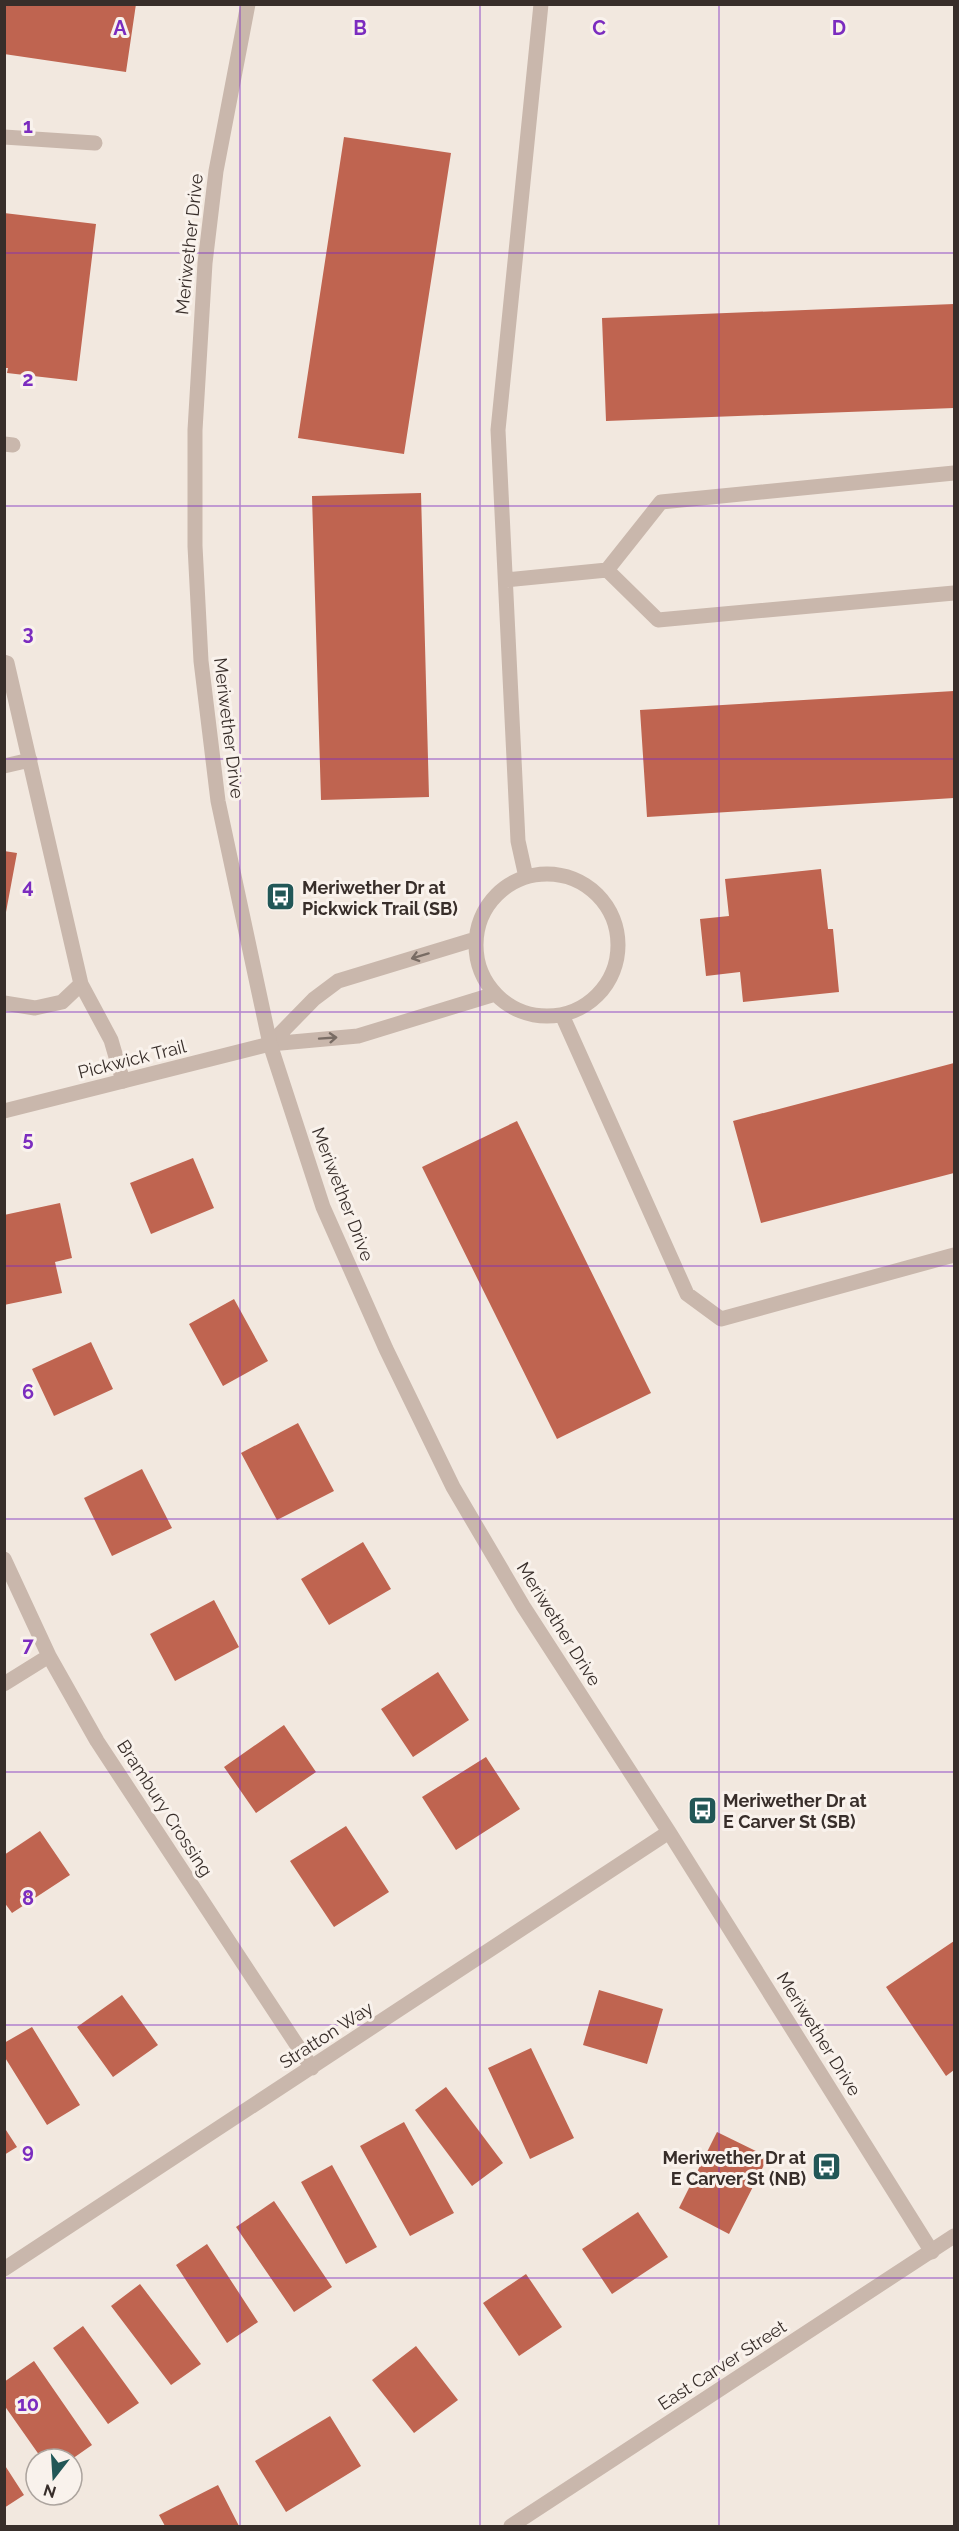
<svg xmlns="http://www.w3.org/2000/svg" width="959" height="2531" viewBox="0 0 959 2531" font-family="Raleway,sans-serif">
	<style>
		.building { fill: #bf6450 }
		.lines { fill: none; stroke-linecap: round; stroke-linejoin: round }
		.service { stroke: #c9b7ac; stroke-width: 15 }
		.minor { stroke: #c9b7ac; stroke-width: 15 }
		.tertiary { stroke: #c9b7ac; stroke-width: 15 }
		.oneway { stroke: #796c64 }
		.grid { fill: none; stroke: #7b2cbf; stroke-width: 1.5; stroke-opacity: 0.55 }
		.labels { text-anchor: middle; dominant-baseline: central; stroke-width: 6; stroke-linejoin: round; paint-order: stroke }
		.street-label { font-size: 18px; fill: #382e2a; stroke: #f9f2ec }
		.poi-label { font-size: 18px; font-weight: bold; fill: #382e2a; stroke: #f9f2ec; text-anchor: start }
		.grid-label { font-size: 20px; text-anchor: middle; font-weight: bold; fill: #7b2cbf; stroke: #f9f2ec; stroke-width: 6; stroke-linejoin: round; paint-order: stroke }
	</style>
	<rect width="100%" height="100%" fill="#f2e8df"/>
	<!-- building -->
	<path class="building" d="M4,4H136L126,72L4,54Z
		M344,137L451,153L404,454L298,438Z
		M4,213L96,224L77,381L7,373L8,368H4Z
		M954,304V408L606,421L602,318Z
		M421,493L429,797L321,800L312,496Z
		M954,691V798L647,817L640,710Z
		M4,851L17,853L6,912H4Z
		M821,869L828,929H833L839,992L743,1002L740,972L706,976L700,919L729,916L725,879Z
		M954,1063V1173L761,1223L733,1121Z
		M517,1121L651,1393L557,1439L422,1167Z
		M193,1158L214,1208L151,1234L130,1183Z
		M60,1203L72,1258L55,1262L62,1293L4,1305V1215Z
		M234,1299L268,1361L223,1386L189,1324Z
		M91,1342L113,1389L54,1416L32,1369Z
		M298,1423L334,1491L277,1520L241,1453Z
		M142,1469L172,1528L112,1556L84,1498Z
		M363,1542L391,1589L329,1625L301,1579Z
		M214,1600L239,1647L175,1681L150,1634Z
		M438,1672L469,1720L413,1757L381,1709Z
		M284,1725L316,1772L256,1813L224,1767Z
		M486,1757L520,1809L456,1850L422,1797Z
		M346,1826L389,1892L334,1927L290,1861Z
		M40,1831L70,1875L12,1913L4,1902V1855Z
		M954,1941V2070L946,2076L886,1987Z
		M599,1990L663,2009L647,2064L583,2045Z
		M122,1995L158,2045L113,2077L77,2027Z
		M32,2027L80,2105L47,2125L4,2056V2043Z
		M531,2048L574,2138L530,2159L488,2068Z
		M446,2087L503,2163L472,2186L415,2110Z
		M404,2122L454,2213L410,2236L360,2146Z
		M4,2127L17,2147L4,2155Z
		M717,2132L768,2157L729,2234L679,2208Z
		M332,2165L377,2247L346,2264L301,2182Z
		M274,2201L332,2287L294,2312L236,2227Z
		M638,2212L668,2257L612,2294L582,2249Z
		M207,2244L258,2322L227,2343L176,2265Z
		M526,2274L562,2327L519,2356L483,2303Z
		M140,2284L201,2364L171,2385L111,2306Z
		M83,2326L139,2403L108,2424L53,2348Z
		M416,2346L458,2400L414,2433L372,2380Z
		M34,2361L92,2445L72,2459H42L4,2405V2382Z
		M330,2416L361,2466L286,2512L255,2461Z
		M4,2464L24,2495L4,2508Z
		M218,2485L239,2526H165L159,2515Z"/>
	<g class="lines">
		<!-- service -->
		<path class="service" d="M4,137L95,143
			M4,444L13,445
			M607,570L661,502L954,473
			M506,580L607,570L658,620L954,593
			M4,662L7,663L81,984L111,1040L123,1081
			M4,766L30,760
			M476 945a71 71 0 1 1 142 0a71 71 0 1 1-142 0Z
			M526,877L518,841L498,430L541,4
			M4,1003L35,1008L62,1002L81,984
			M562,1015L687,1294L721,1319L954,1255
			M270,1044L314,999L338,981L476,939
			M270,1044L358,1036L495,994"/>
		<!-- minor -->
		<path class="minor" d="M248,4L216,171L205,263L195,430V546L201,661L218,801L270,1044L323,1207L386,1349L453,1487L523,1606L669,1832L932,2252
			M4,1111L270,1044
			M4,1559L49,1656L97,1741L312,2068
			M4,1684L49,1656
			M4,2269L669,1832"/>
		<!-- tertiary -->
		<path class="tertiary" d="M511,2526L954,2236"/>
	</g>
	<!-- one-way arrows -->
	<defs><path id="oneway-shaft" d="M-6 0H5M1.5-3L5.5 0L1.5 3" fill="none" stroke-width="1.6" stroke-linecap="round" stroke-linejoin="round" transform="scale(1.5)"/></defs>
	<g class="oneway">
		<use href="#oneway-shaft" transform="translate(420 956) rotate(163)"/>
		<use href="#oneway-shaft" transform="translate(328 1038) rotate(-4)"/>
	</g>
	<!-- grid -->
	<path class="grid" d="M240,4V2526M480,4V2526M719,4V2526M4,253H954M4,506H954M4,759H954M4,1012H954M4,1266H954M4,1519H954M4,1772H954M4,2025H954M4,2278H954"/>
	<!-- icons -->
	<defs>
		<symbol id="bus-square" viewBox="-11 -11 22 22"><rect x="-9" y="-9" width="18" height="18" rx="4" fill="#225757" stroke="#f9f2ec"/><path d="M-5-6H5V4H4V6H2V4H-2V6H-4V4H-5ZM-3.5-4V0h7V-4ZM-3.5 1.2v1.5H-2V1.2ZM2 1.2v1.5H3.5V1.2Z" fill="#fff"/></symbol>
	</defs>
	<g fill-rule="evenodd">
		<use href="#bus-square" x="264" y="880" width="33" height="33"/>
		<use href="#bus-square" x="686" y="1794" width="33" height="33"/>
		<use href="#bus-square" x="810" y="2150" width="33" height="33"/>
	</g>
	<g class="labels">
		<!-- street labels -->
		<g class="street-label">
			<text transform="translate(189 244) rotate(-84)">Meriwether Drive</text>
			<text transform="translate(229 728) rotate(83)">Meriwether Drive</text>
			<text transform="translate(132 1059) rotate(-14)">Pickwick Trail</text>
			<text transform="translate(343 1194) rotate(69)">Meriwether Drive</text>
			<text transform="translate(559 1624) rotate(58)">Meriwether Drive</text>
			<text transform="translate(165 1808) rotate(57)">Brambury Crossing</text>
			<text transform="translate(819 2034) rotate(58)">Meriwether Drive</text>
			<text transform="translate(326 2035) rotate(-33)">Stratton Way</text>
			<text transform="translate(722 2365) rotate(-33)">East Carver Street</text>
		</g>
		<!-- poi labels -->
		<g class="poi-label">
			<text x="302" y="887">Meriwether Dr at<tspan x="302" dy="21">Pickwick Trail (SB)</tspan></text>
			<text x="723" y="1800">Meriwether Dr at<tspan x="723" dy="21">E Carver St (SB)</tspan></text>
			<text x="806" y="2157" text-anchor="end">Meriwether Dr at<tspan x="806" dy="21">E Carver St (NB)</tspan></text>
		</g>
	</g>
	<g class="grid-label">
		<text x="120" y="35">A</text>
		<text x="360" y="35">B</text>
		<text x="599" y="35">C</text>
		<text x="839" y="35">D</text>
		<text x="28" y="133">1</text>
		<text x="28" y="386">2</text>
		<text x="28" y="640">3</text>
		<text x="28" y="893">4</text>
		<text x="28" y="1146">5</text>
		<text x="28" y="1399">6</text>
		<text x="28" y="1652">7</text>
		<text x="28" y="1905">8</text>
		<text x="28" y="2158">9</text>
		<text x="28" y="2411">10</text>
	</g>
	<!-- border -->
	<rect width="959" height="2531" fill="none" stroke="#382e2a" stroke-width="12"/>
	<!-- north arrow -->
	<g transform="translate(54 2477) rotate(197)"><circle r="28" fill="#f9f2ec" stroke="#aca49e" stroke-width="1.5"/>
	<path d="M0-4.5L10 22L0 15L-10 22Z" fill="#225757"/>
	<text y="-9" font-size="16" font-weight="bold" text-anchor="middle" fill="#382e2a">N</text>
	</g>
</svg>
